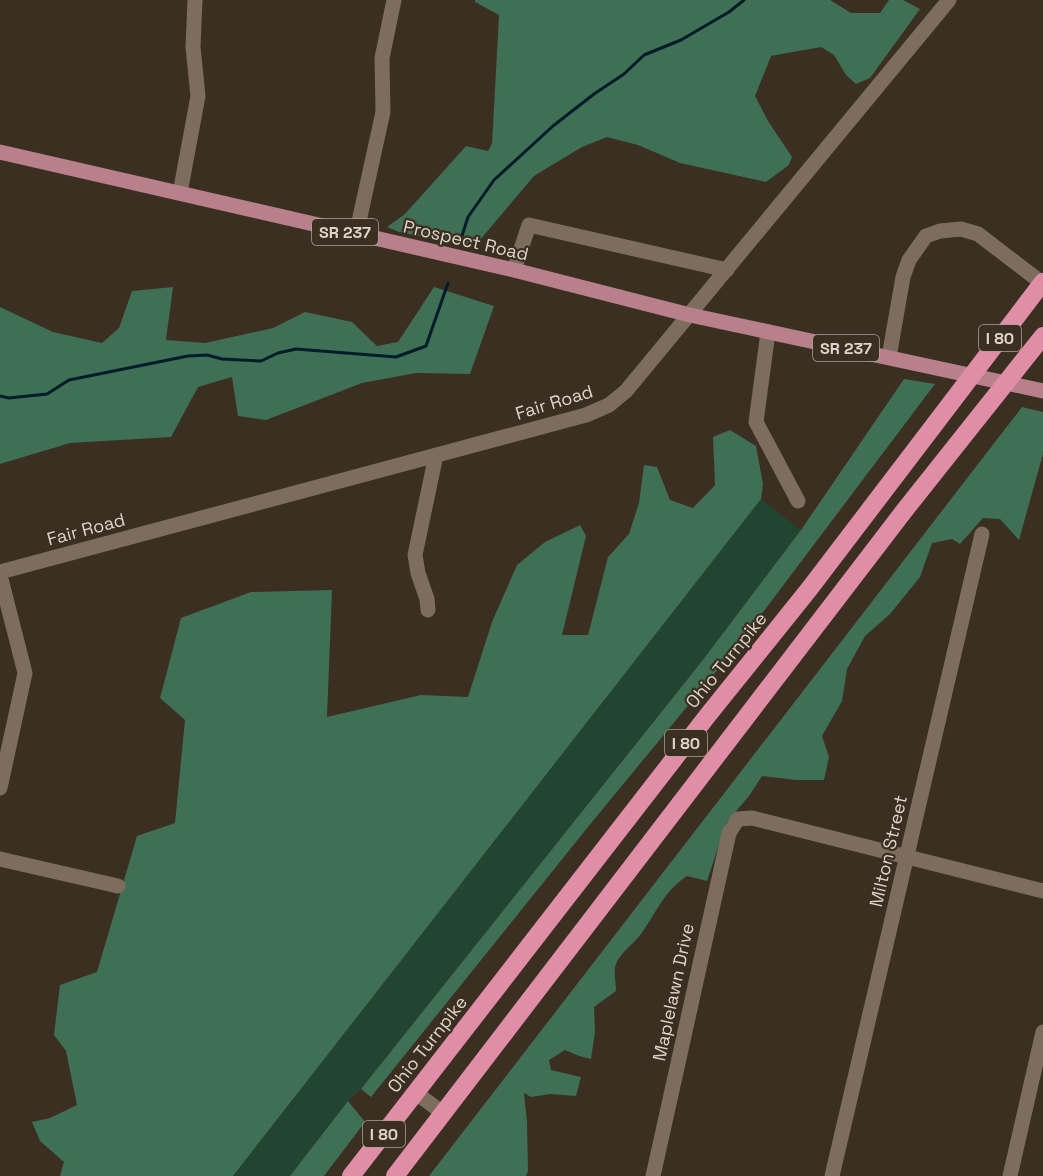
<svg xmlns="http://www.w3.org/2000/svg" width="1043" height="1176" viewBox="0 0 1043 1176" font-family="'Space Grotesk',sans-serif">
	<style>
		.green { fill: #224532 }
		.forest { fill: #3f6f55 }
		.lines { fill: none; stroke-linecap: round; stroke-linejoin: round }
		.stream { stroke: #031c29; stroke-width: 3 }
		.minor { stroke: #7c6d5e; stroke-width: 15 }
		.major { stroke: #b8808a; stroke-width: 15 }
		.highway { stroke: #e08da7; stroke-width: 18 }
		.labels { text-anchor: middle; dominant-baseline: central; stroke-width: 4.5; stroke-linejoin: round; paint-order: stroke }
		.shield { fill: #3b2f21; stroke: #aca299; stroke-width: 1.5 }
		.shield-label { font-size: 16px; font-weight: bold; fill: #ddd4cc }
		.street-label { font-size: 18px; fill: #ddd4cc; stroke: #3b2f21 }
	</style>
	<rect width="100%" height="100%" fill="#3b2f21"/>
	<!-- green -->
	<path class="green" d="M761,499L801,530L702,661L361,1089L348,1101L290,1176H233Z"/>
	<!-- forest -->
	<path class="forest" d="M475,0H830L851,13H880L889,0H903L920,9L870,78L856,84L846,75L834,55L821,47L771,56L755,96L768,121L792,157L789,165L766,182L680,163L638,145L607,137L582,147L534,176L474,247L399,232L387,227L405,214L466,146L488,151L492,144L499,15L475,2Z
		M173,287L166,340L205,343L273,328L305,312L352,322L377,346L398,342L434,287L494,306L470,374L416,373L362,383L266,420L238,416L232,377L198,387L171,437L70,443L0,464V307L53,332L102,343L119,328L132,291Z
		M904,379L935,384L742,640L592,822L371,1097L361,1089L702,661L801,530Z
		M1022,407L1043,412V454L1019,540L1000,519L983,518L960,544L952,539L932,543L920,577L890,614L865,636L847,669L842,701L822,736L829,757L824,780H796L762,776L749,796L726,823L707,881L687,876C663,892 657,912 641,934C633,945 618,954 615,967C614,974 616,984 616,991L594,1007L595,1032L591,1059L579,1056L565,1050L549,1060L551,1070L581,1077L576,1096L550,1094L531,1097L524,1093L527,1122L528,1171L526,1176H429Z
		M730,430L756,446L763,484L761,499L233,1176H60L64,1162L40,1141L32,1122L50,1118L77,1105L66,1051L54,1035L60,985L97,972L137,836L175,823L185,720L160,698L181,618L251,592L332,590L327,717L421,695L468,697L492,622L517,565L545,542L580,525L586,536L562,635H588L608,557L629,534L639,503L644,465L657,467L670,500L693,508L715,485L713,437Z
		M348,1101L365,1122L324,1176H290Z"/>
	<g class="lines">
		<!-- stream -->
		<path class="stream" d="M460,242L468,217L494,180L553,126L594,94L624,74L644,55L681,40L729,12L744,0
			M0,396L9,398L47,394L69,380L188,356L207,355L222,359L261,361L278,353L296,349L396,357L426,346L448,283"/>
		<!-- minor -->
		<path class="minor" d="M180,193L198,96L193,47L195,0
			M356,235L383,112L382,58L394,0
			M514,270L529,225L727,270
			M768,332L756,422L798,501
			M889,357L903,277L909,260L926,236L940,231L961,229L978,234L1042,283
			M0,572L586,415L609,405L626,391L949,0
			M0,575L25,673L0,788
			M428,610L427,599L418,573L415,555L436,455
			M0,859L118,886
			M416,1093L443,1113
			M653,1176L729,833L738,819L752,818L1043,891
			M832,1176L982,534
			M1010,1176L1043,1032"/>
		<!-- major -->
		<path class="major" d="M0,152L514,270L690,315L1043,391"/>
		<!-- highway -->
		<path class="highway" d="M351,1176L708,715L810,588L1043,282
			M395,1176L904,511L1043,336"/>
	</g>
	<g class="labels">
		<!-- shield labels -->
		<g class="shield">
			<rect x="312" y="219" width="66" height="26" rx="4.5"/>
			<rect x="979" y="325" width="42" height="26" rx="4.5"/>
			<rect x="813" y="335" width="66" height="26" rx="4.5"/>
			<rect x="665" y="730" width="42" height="26" rx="4.5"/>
			<rect x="363" y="1121" width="42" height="26" rx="4.5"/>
		</g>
		<g class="shield-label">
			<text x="345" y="232">SR 237</text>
			<text x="1000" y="338">I 80</text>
			<text x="846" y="348">SR 237</text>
			<text x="686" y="743">I 80</text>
			<text x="384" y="1134">I 80</text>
		</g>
		<!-- street labels -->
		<g class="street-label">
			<text transform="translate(466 240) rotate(13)">Prospect Road</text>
			<text transform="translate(554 402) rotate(-17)">Fair Road</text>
			<text transform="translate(86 529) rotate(-15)">Fair Road</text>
			<text transform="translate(726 660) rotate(-51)">Ohio Turnpike</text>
			<text transform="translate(888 851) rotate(-77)">Milton Street</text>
			<text transform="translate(673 992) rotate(-78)">Maplelawn Drive</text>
			<text transform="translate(427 1044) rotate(-52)">Ohio Turnpike</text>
		</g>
	</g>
</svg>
